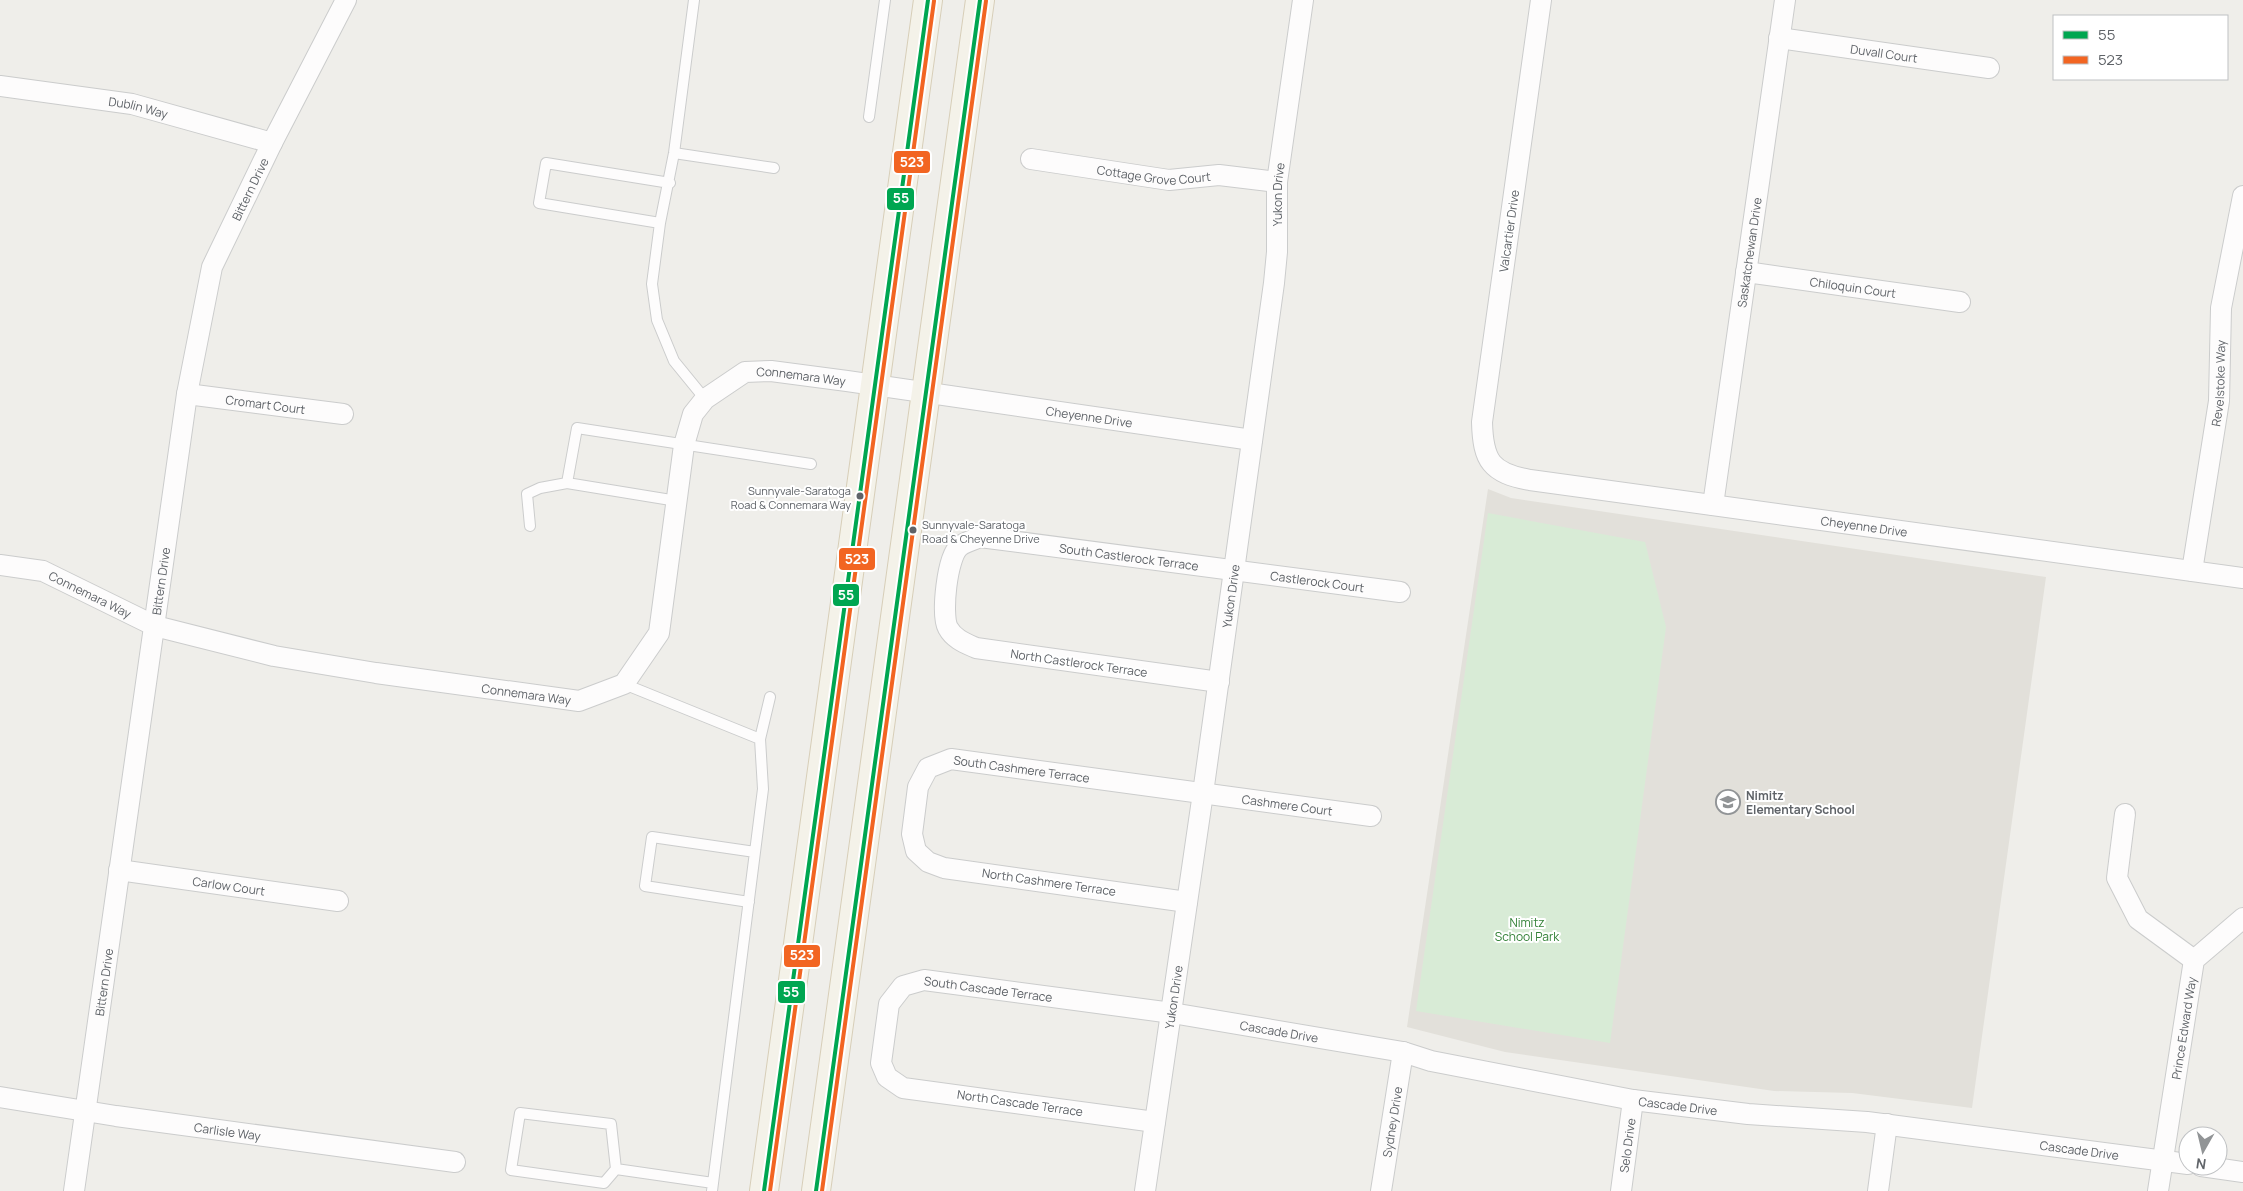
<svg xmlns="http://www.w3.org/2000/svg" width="2243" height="1191" viewBox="0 0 2243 1191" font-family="Manrope,sans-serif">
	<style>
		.education { fill: #e2e0da }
		.green { fill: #d8ebd6 }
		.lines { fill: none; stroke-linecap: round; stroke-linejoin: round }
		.service-casing { stroke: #cbcccc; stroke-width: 12 }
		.minor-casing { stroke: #cbcccc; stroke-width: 22 }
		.primary-casing { stroke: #d7ceb8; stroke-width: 30 }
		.service { stroke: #fdfcfc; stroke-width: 10 }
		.minor { stroke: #fdfcfc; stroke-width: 20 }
		.primary { stroke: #f4f2e9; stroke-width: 28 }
		.bus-1-casing { stroke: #fff; stroke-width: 8 }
		.bus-2-casing { stroke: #fff; stroke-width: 8 }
		.bus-1 { stroke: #00a651; stroke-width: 4 }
		.bus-2 { stroke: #f26522; stroke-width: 4 }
		.bus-dot { fill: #5f6368; stroke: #fff; stroke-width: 2 }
		.labels { text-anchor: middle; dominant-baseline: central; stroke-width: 4; stroke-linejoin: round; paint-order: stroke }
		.bus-label { font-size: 11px; fill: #5f6368; stroke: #fff; text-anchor: end }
		.street-label { font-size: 12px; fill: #5f6368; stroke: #fff }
		.poi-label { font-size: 12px; font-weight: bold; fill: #5f6368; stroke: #fff; text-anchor: start }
		.park-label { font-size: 12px; fill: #348238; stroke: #fff }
		.line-badge { stroke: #fff; stroke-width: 2 }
		.badge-label { font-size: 14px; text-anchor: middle; font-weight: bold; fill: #fff }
	</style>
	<rect width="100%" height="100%" fill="#efeeea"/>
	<!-- education -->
	<path class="education" d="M1488,489L1511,498L2046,577L1972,1108L1852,1093L1774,1091L1505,1052L1407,1027Z"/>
	<!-- green -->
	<path class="green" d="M1488,513L1645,542L1666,627L1610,1043L1416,1011Z"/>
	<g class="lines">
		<defs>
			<path id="service" d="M694,0L674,153L660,223L652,284L657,320L674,361L705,399
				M869,117L885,0
				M674,153L774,168
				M660,223L539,203L546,163L670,183
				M677,501L567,483L577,428L811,464
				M530,526L527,494L540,488L567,483
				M624,684L760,739
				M749,902L645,886L652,837L755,852
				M616,1169L611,1124L520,1113L511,1170L604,1183L616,1169L713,1183
				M712,1191L763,789L760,739L770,697"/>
			<g id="minor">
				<path id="s1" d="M1541,0L1482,422C1483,461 1491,473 1530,480L2243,578"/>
				<path id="s2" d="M1779,38L1989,68"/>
				<path id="s3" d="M0,86L132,104L272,143"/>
				<path id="s4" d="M1031,159L1169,180L1219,175L1277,182"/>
				<path id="s5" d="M1746,272L1960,302"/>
				<path id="s6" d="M187,394L343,414"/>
				<path id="s7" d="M1713,505L1785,0"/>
				<path id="s8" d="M0,565L43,571L155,626L274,656L376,673L579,701L624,684L659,633L684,445L693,414L705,399L745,372L771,371L847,381L1252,440"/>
				<path id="s9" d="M2192,571L2219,401L2221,308L2243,196"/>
				<path id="s10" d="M1219,682L976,648C965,643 954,639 948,628C941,615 947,557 959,547C964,542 974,540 980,537L1400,592"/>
				<path d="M2125,814L2117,878L2138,919L2194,960"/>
				<path id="s11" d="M119,870L338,901"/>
				<path id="s12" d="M1187,902L944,868L928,862L916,851L912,834L918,787L928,768L951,759L1371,816"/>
				<path id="s13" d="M0,1097L116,1116L455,1162"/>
				<path id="s14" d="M1155,1122L903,1088L887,1077L881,1063L889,1004L903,986L924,980L1172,1013L1403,1052L1431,1061L1633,1100L1748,1114L1867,1122L2188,1164"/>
				<path d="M2201,1166L2243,1172"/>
				<path id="s15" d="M74,1191L187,394L212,267L272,143L346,0"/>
				<path id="s16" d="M1145,1191L1203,793L1274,283L1277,252V182L1303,0"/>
				<path id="s17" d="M1381,1191L1403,1052"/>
				<path id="s18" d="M1621,1191L1633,1100"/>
				<path d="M1878,1191L1887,1124"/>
				<path id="s19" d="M2158,1191L2194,960L2243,918"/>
			</g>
			<path id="primary" d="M764,1191L928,0
				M816,1191L980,0"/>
		</defs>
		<!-- service casing -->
		<use href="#service" class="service-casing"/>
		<!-- minor casing -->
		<use href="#minor" class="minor-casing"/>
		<!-- primary casing -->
		<use href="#primary" class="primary-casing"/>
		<!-- service -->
		<use href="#service" class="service"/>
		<!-- minor -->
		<use href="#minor" class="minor"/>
		<!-- primary -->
		<use href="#primary" class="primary"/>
		<defs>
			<path id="bus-1" d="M764,1191L928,0
				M816,1191L980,0"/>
			<path id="bus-2" d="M770,1191L934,1
				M822,1191L986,1"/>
		</defs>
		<!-- bus-1 casing -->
		<use href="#bus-1" class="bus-1-casing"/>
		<!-- bus-2 casing -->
		<use href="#bus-2" class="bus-2-casing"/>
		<!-- bus-1 -->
		<use href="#bus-1" class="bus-1"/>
		<!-- bus-2 -->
		<use href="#bus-2" class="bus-2"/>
	</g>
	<!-- icons -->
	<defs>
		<symbol id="school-ring" viewBox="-11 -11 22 22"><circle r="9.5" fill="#fff" stroke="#919496" stroke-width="1.5"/><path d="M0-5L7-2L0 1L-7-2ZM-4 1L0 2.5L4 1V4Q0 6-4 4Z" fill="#919496"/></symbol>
	</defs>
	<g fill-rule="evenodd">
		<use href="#school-ring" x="1714" y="788" width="28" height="28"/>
	</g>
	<!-- markers -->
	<g class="bus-dot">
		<circle cx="860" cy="496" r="4.5"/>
		<circle cx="913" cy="530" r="4.5"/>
	</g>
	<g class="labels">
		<!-- bus labels -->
		<g class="bus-label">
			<text x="851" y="490">Sunnyvale-Saratoga<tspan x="851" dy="14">Road &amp; Connemara Way</tspan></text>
			<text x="922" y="524" text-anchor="start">Sunnyvale-Saratoga<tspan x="922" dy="14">Road &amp; Cheyenne Drive</tspan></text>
		</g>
		<!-- street labels -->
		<g class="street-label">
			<text stroke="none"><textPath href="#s2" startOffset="106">Duvall Court</textPath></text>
			<text stroke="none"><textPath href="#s3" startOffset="140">Dublin Way</textPath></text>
			<text stroke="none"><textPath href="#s4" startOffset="124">Cottage Grove Court</textPath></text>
			<text stroke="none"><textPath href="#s15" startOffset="1021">Bittern Drive</textPath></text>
			<text stroke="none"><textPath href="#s16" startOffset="1006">Yukon Drive</textPath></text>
			<text transform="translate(1509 231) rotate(-82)">Valcartier Drive</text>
			<text stroke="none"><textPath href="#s7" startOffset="255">Saskatchewan Drive</textPath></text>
			<text stroke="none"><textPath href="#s5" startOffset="108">Chiloquin Court</textPath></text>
			<text stroke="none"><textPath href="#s8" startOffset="1055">Connemara Way</textPath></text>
			<text stroke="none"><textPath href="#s9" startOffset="190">Revelstoke Way</textPath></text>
			<text stroke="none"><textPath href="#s6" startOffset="79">Cromart Court</textPath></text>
			<text stroke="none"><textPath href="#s8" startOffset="1346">Cheyenne Drive</textPath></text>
			<text stroke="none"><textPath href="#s1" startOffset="849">Cheyenne Drive</textPath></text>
			<text stroke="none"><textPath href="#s10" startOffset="538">South Castlerock Terrace</textPath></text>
			<text stroke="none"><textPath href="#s15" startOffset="616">Bittern Drive</textPath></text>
			<text stroke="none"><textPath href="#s10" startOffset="728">Castlerock Court</textPath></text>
			<text stroke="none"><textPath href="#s8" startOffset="96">Connemara Way</textPath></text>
			<text stroke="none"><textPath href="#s16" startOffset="601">Yukon Drive</textPath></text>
			<text transform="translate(1079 663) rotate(8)">North Castlerock Terrace</text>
			<text stroke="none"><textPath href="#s8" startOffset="546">Connemara Way</textPath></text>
			<text stroke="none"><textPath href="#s12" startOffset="461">South Cashmere Terrace</textPath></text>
			<text stroke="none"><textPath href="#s12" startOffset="729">Cashmere Court</textPath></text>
			<text transform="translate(1049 882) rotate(8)">North Cashmere Terrace</text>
			<text stroke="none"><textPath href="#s11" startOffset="111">Carlow Court</textPath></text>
			<text stroke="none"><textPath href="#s15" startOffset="211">Bittern Drive</textPath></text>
			<text stroke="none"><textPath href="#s14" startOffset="458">South Cascade Terrace</textPath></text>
			<text stroke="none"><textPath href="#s16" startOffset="196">Yukon Drive</textPath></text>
			<text stroke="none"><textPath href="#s19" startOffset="165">Prince Edward Way</textPath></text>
			<text stroke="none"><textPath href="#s14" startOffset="752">Cascade Drive</textPath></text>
			<text transform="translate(1020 1103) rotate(8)">North Cascade Terrace</text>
			<text stroke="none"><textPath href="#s14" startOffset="1158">Cascade Drive</textPath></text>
			<text stroke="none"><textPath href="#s17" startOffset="70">Sydney Drive</textPath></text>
			<text stroke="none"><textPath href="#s13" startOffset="230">Carlisle Way</textPath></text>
			<text stroke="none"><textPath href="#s18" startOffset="46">Selo Drive</textPath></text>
			<text stroke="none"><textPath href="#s14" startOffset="1562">Cascade Drive</textPath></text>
		</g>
		<!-- poi labels -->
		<g class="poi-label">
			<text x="1746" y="795">Nimitz<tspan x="1746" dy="14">Elementary School</tspan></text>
		</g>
		<!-- park labels -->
		<g class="park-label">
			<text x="1527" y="922">Nimitz<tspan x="1527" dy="14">School Park</tspan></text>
		</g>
	</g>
	<g class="line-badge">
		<rect x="893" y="150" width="38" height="24" rx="5" fill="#f26522"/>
		<rect x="886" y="187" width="29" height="24" rx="5" fill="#00a651"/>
		<rect x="838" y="547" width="38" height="24" rx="5" fill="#f26522"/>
		<rect x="832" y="583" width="28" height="24" rx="5" fill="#00a651"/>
		<rect x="783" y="944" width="38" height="24" rx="5" fill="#f26522"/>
		<rect x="777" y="980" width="29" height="24" rx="5" fill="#00a651"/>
	</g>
	<g class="badge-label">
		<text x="912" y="167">523</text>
		<text x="901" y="203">55</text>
		<text x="857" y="564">523</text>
		<text x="846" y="600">55</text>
		<text x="802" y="960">523</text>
		<text x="791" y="997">55</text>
	</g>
	<!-- legend -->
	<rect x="2053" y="15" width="175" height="65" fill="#ffffff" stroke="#bfc1c3"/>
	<rect x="2063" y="31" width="25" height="8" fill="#00a651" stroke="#bfc1c3"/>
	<text x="2098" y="40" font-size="15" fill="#5f6368">55</text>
	<rect x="2063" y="56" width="25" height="8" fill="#f26522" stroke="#bfc1c3"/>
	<text x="2098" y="65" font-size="15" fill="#5f6368">523</text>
	<!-- north arrow -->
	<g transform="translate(2203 1151) rotate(188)"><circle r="24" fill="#ffffff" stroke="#bfc1c3"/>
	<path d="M0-4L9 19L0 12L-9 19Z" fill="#919496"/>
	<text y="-8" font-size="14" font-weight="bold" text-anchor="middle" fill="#5f6368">N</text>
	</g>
</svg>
